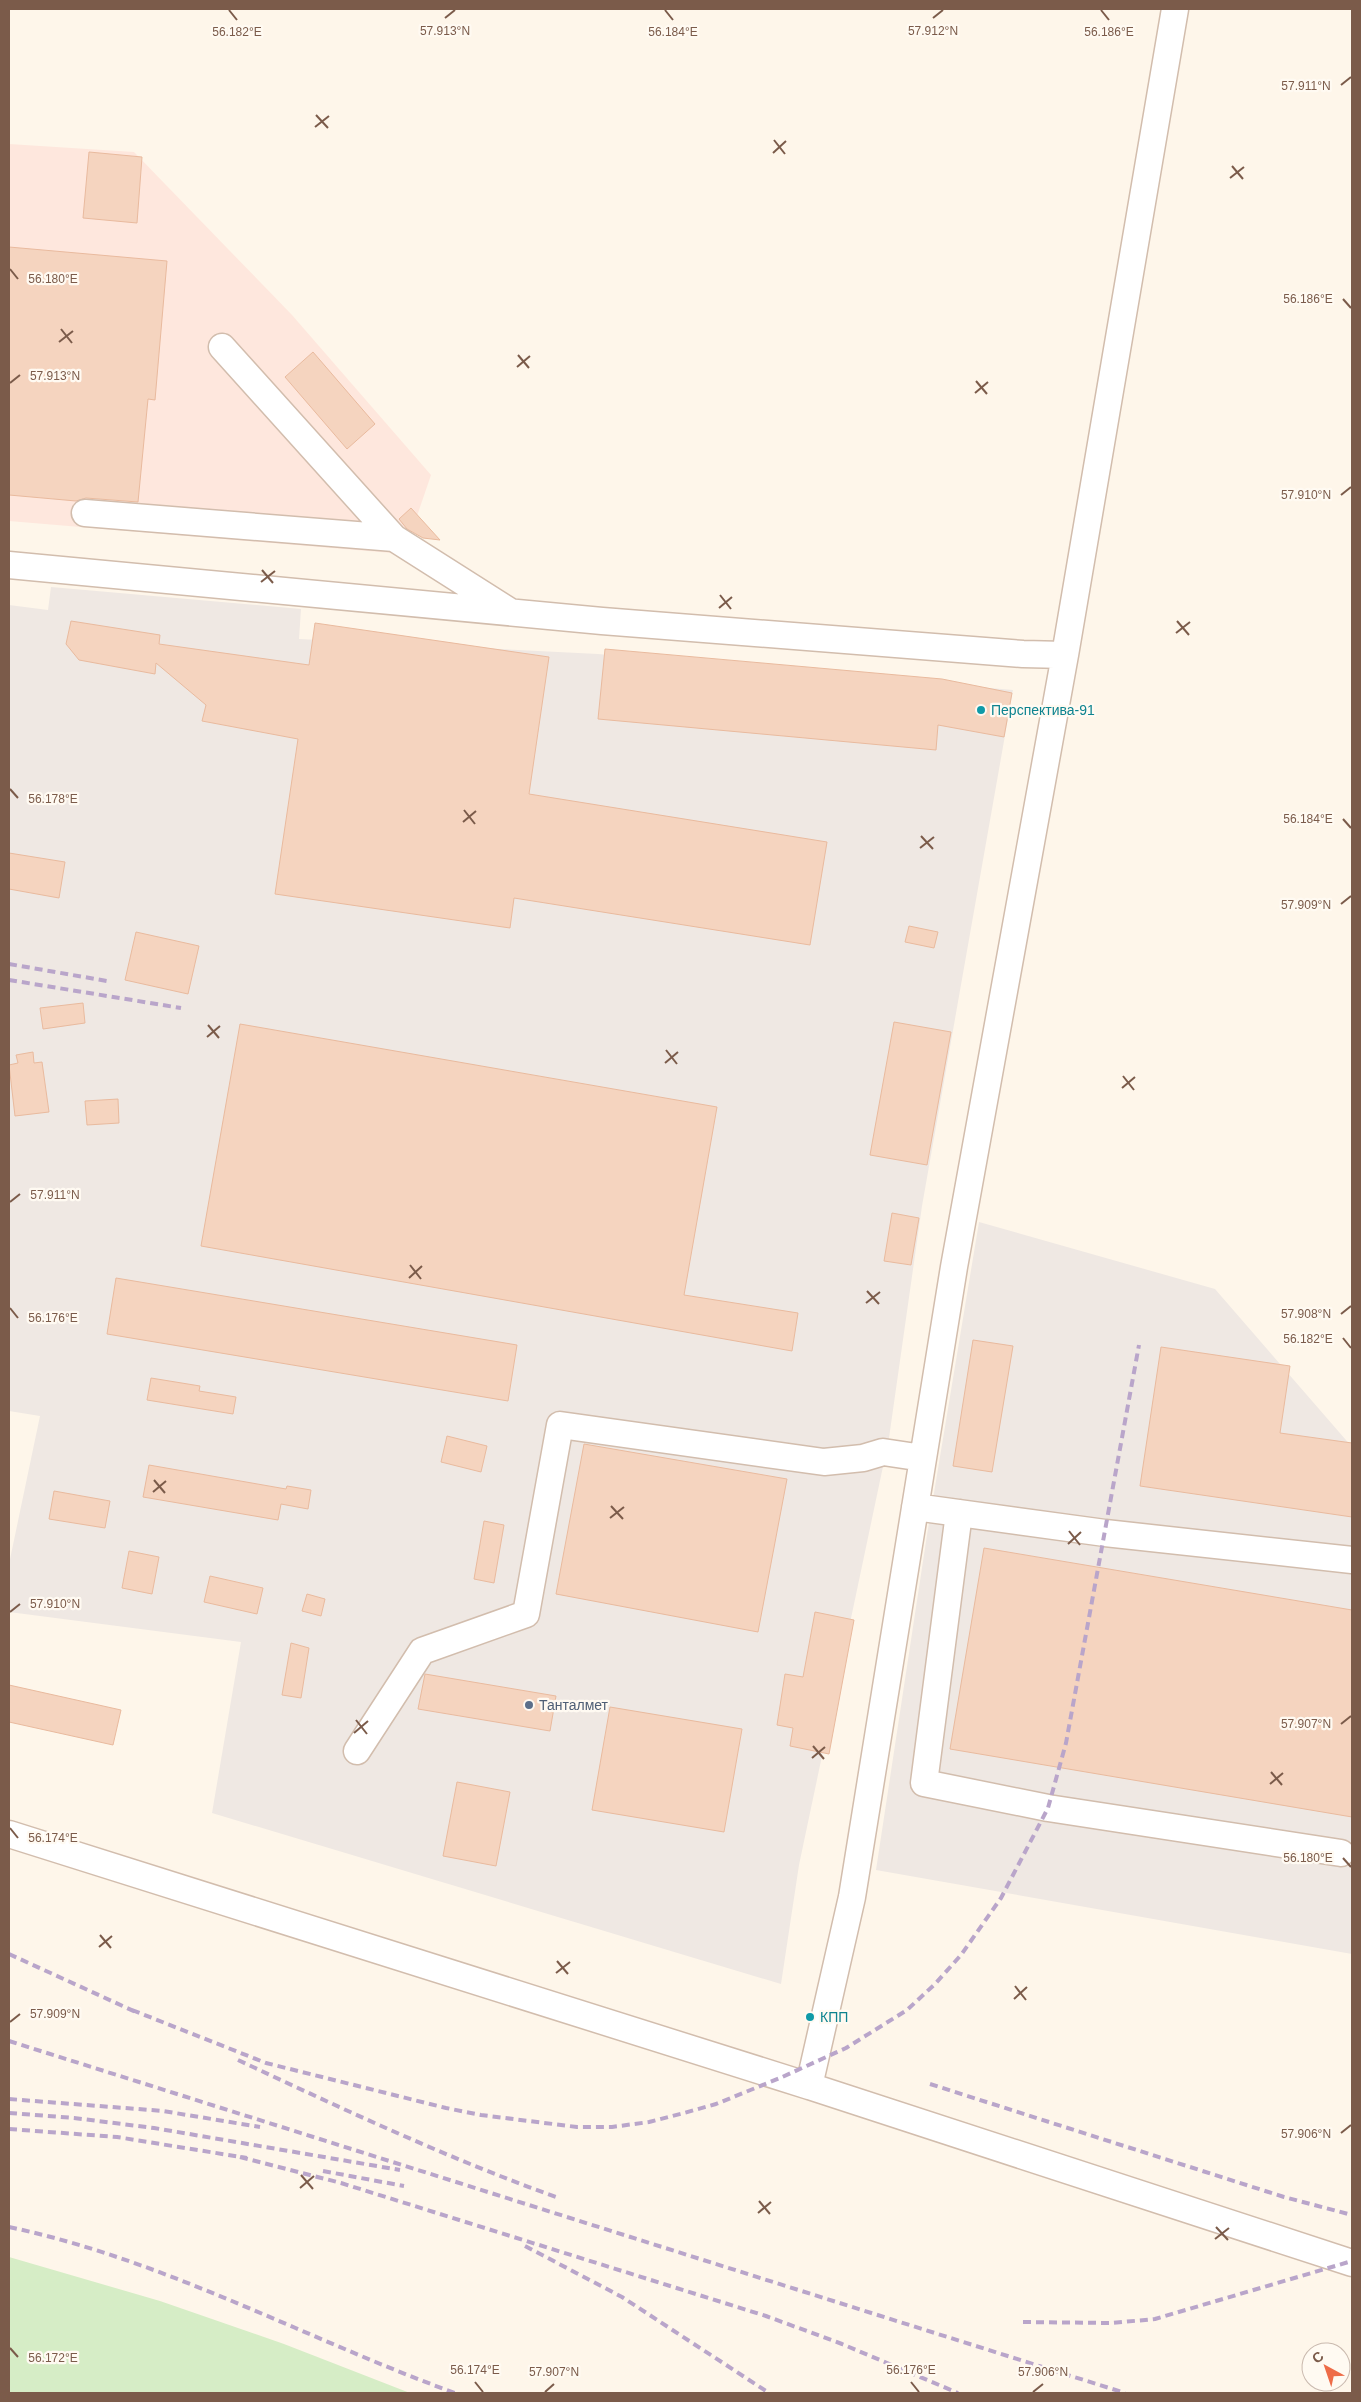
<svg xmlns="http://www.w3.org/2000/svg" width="1361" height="2402" viewBox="0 0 1361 2402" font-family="Arial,sans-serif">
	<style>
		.commercial { fill: #fee7dd }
		.industrial { fill: #efe8e3 }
		.green { fill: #d6edc6 }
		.building { fill: #f5d4bf; stroke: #e9ba9e }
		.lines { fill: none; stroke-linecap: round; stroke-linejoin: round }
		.minor-casing { stroke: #d2bdad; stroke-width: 29 }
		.minor { stroke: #fff; stroke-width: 26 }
		.rail { stroke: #b9a5ca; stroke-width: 4; stroke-dasharray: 8 5; stroke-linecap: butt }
		.ticks { fill: none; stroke: #7b5b4a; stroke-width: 2 }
		.culture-dot { fill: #0f9aa8; stroke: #fffaf2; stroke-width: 2 }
		.service-dot { fill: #5c6f8a; stroke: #fffaf2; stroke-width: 2 }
		.labels { text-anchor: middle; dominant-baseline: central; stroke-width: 4.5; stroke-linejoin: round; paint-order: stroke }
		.culture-label { font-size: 14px; fill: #0d838f; stroke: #fffaf2; text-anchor: start }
		.service-label { font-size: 14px; fill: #4e5e75; stroke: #fffaf2; text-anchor: start }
		.ticks-label { font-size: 12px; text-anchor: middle; fill: #7b5b4a; stroke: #fffaf2; stroke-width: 4.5; stroke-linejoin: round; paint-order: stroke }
	</style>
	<rect width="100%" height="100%" fill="#fef6ea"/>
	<!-- commercial -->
	<path class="commercial" d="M9,144L134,152L292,315L431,475L404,554L9,521Z"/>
	<!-- industrial -->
	<path class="industrial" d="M51,587L301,609L299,639L598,654L1013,690L922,1206L889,1438L799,1865L781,1984L212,1813L241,1642L9,1612V1564L40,1416L9,1411V605L48,610Z
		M979,1222L1215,1289L1352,1447V1954L876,1870L927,1535Z"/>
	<!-- green -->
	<path class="green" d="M9,2257L160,2301L284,2344L410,2393H9Z"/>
	<!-- building -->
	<path class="building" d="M89,152L142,157L137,223L83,218Z
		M9,247L167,261L155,400L148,399L138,502L86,498L76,501L9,495Z
		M313,352L375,424L347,449L285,377Z
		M411,508L440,540L423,538L407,529L399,519Z
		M71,621L160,635L159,644L309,665L315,623L549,657L529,794L827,842L810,945L514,898L510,928L275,894L298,739L202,721L206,705L156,663L155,674L79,660L66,644Z
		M605,649L942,679L1012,693L1004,737L938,725L936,750L598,719Z
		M9,853L65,862L59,898L9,889Z
		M909,926L938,932L934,948L905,942Z
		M136,932L199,946L188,994L125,980Z
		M83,1003L85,1023L43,1029L40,1008Z
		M894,1022L951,1032L927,1165L870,1155Z
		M240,1024L717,1107L684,1295L798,1313L792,1351L201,1246Z
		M33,1052L34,1063L42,1062L49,1112L15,1116L9,1065L18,1063L16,1055Z
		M118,1099L119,1123L87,1125L85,1101Z
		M892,1213L919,1218L911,1265L884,1261Z
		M116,1278L517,1345L508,1401L107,1334Z
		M973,1340L1013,1346L992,1472L953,1466Z
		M1161,1347L1290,1366L1280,1433L1352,1443V1517L1140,1486Z
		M151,1378L200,1386L199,1391L236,1397L233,1414L147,1400Z
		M447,1436L487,1446L481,1472L441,1462Z
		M584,1444L787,1479L758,1632L556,1594Z
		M149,1465L286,1489L287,1486L311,1490L308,1509L281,1504L278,1520L143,1497Z
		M54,1491L110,1501L105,1528L49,1519Z
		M484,1521L504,1525L494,1583L474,1579Z
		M984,1548L1352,1610V1817L950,1749Z
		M129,1551L159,1557L152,1594L122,1588Z
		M210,1576L263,1588L257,1614L204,1602Z
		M307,1594L325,1599L321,1616L302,1611Z
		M815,1612L854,1620L829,1754L790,1746L793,1728L777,1725L785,1674L803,1677Z
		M291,1643L309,1648L301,1698L282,1695Z
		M425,1674L556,1696L550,1731L418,1709Z
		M9,1685L121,1710L113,1745L9,1722Z
		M610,1707L742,1729L724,1832L592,1810Z
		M457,1782L510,1792L496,1866L443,1856Z"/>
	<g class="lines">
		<defs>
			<path id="minor" d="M222,347L394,538
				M85,513L394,538L509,611
				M9,565L602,621L1023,654L1065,655L1175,9
				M1065,655L954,1267L852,1897L809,2086L1352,2263
				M915,1507L1105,1533L1352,1560
				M959,1513L924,1783L1048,1808L1341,1853
				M357,1751L422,1651L526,1614L560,1425L824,1462L863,1458L883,1452L923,1458
				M9,1834L809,2086"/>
		</defs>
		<!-- minor casing -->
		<use href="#minor" class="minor-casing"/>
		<!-- minor -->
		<use href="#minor" class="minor"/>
		<!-- rail -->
		<path class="rail" d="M9,964L107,981
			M9,980L181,1008
			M9,1954L138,2013
			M132,2010L266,2063L446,2108L481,2115L577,2127H612L649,2122L684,2113L716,2104L780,2078L846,2048L907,2010L935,1984L961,1955L1001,1898L1048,1808L1066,1743L1139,1345
			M9,2041L1125,2393
			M238,2060C343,2109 449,2159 559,2198
			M930,2084L1284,2197L1352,2215
			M9,2099L163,2111L260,2127
			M9,2113L74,2118L154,2128L400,2170
			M9,2129L117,2137L247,2158
			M240,2157L341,2183L766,2316L842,2344L958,2393
			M323,2171L404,2186
			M9,2227C165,2260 306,2339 455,2393
			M525,2246L622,2297L769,2393
			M1023,2322L1112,2323L1155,2319L1352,2261"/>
	</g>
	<!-- ticks -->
	<path class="ticks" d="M229,10L237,20M665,10L673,20M1101,10L1109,20M445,18L455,10M933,18L943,10M1341,85L1351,77M316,115L328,128M315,127L329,116M774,140L785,154M773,153L786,141M1232,166L1243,179M1230,178L1244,167M10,269L18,279M1343,299L1351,308M61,329L72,343M59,342L73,331M518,355L529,368M517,367L530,356M976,381L987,394M10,383L20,375M975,393L988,382M1341,495L1351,487M262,570L273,583M261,582L275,571M720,595L731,609M719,608L732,597M1177,621L1189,635M1176,633L1190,622M10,789L18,798M464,810L475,824M1343,819L1351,828M463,822L476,811M921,836L933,849M920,848L934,837M1341,904L1351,896M208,1025L219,1038M207,1037L220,1026M666,1050L677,1064M665,1063L678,1052M1123,1076L1134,1090M1122,1088L1135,1077M10,1202L20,1194M410,1265L421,1279M409,1278L422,1266M867,1291L879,1304M866,1303L880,1292M10,1308L18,1318M1341,1314L1351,1306M1343,1338L1351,1348M154,1480L165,1493M153,1492L166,1481M611,1506L623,1519M610,1518L624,1507M1069,1531L1080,1545M1068,1544L1081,1532M10,1612L20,1604M356,1720L367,1734M1341,1724L1351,1716M354,1733L368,1721M813,1746L824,1759M812,1758L825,1747M1271,1772L1282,1785M1270,1784L1283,1773M10,1828L18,1838M1343,1858L1351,1867M100,1935L111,1948M99,1947L112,1936M557,1961L568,1974M556,1973L570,1962M1015,1986L1026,2000M1014,1999L1027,1987M10,2022L20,2014M1341,2133L1351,2125M301,2175L313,2189M300,2188L314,2176M759,2201L770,2214M758,2213L771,2202M1216,2227L1228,2240M1215,2239L1229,2228M10,2348L18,2357M475,2382L483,2392M911,2382L919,2392M545,2392L554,2384M1033,2392L1043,2384"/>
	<!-- markers -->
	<g class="culture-dot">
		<circle cx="981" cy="710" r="5"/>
		<circle cx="810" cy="2017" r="5"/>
	</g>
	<circle class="service-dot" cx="529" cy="1705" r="5"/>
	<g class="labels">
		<!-- culture labels -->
		<g class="culture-label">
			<text x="991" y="710">Перспектива-91</text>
			<text x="820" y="2017">КПП</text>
		</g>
		<!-- service labels -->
		<g class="service-label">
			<text x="539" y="1705">Танталмет</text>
		</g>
	</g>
	<g class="ticks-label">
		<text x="445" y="35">57.913°N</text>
		<text x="933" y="35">57.912°N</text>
		<text x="237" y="36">56.182°E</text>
		<text x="673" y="36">56.184°E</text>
		<text x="1109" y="36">56.186°E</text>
		<text x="1306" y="90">57.911°N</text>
		<text x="53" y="283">56.180°E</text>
		<text x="1308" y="303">56.186°E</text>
		<text x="55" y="380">57.913°N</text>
		<text x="1306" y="499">57.910°N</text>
		<text x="53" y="803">56.178°E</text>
		<text x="1308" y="823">56.184°E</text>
		<text x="1306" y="909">57.909°N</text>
		<text x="55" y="1199">57.911°N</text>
		<text x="1306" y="1318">57.908°N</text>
		<text x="53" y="1322">56.176°E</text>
		<text x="1308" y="1343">56.182°E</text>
		<text x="55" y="1608">57.910°N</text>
		<text x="1306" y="1728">57.907°N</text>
		<text x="53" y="1842">56.174°E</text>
		<text x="1308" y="1862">56.180°E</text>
		<text x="55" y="2018">57.909°N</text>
		<text x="1306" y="2138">57.906°N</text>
		<text x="53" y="2362">56.172°E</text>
		<text x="475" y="2374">56.174°E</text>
		<text x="911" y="2374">56.176°E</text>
		<text x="554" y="2376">57.907°N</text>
		<text x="1043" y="2376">57.906°N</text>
	</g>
	<!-- border -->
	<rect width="1361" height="2402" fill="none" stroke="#7b5b4a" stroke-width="20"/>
	<!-- north arrow -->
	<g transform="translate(1326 2367) rotate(320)"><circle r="24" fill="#fffaf2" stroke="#cabaaf"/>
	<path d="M0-4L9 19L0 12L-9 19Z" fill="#ee6c48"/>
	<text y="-8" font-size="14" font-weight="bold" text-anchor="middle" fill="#7b5b4a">С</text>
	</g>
</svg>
